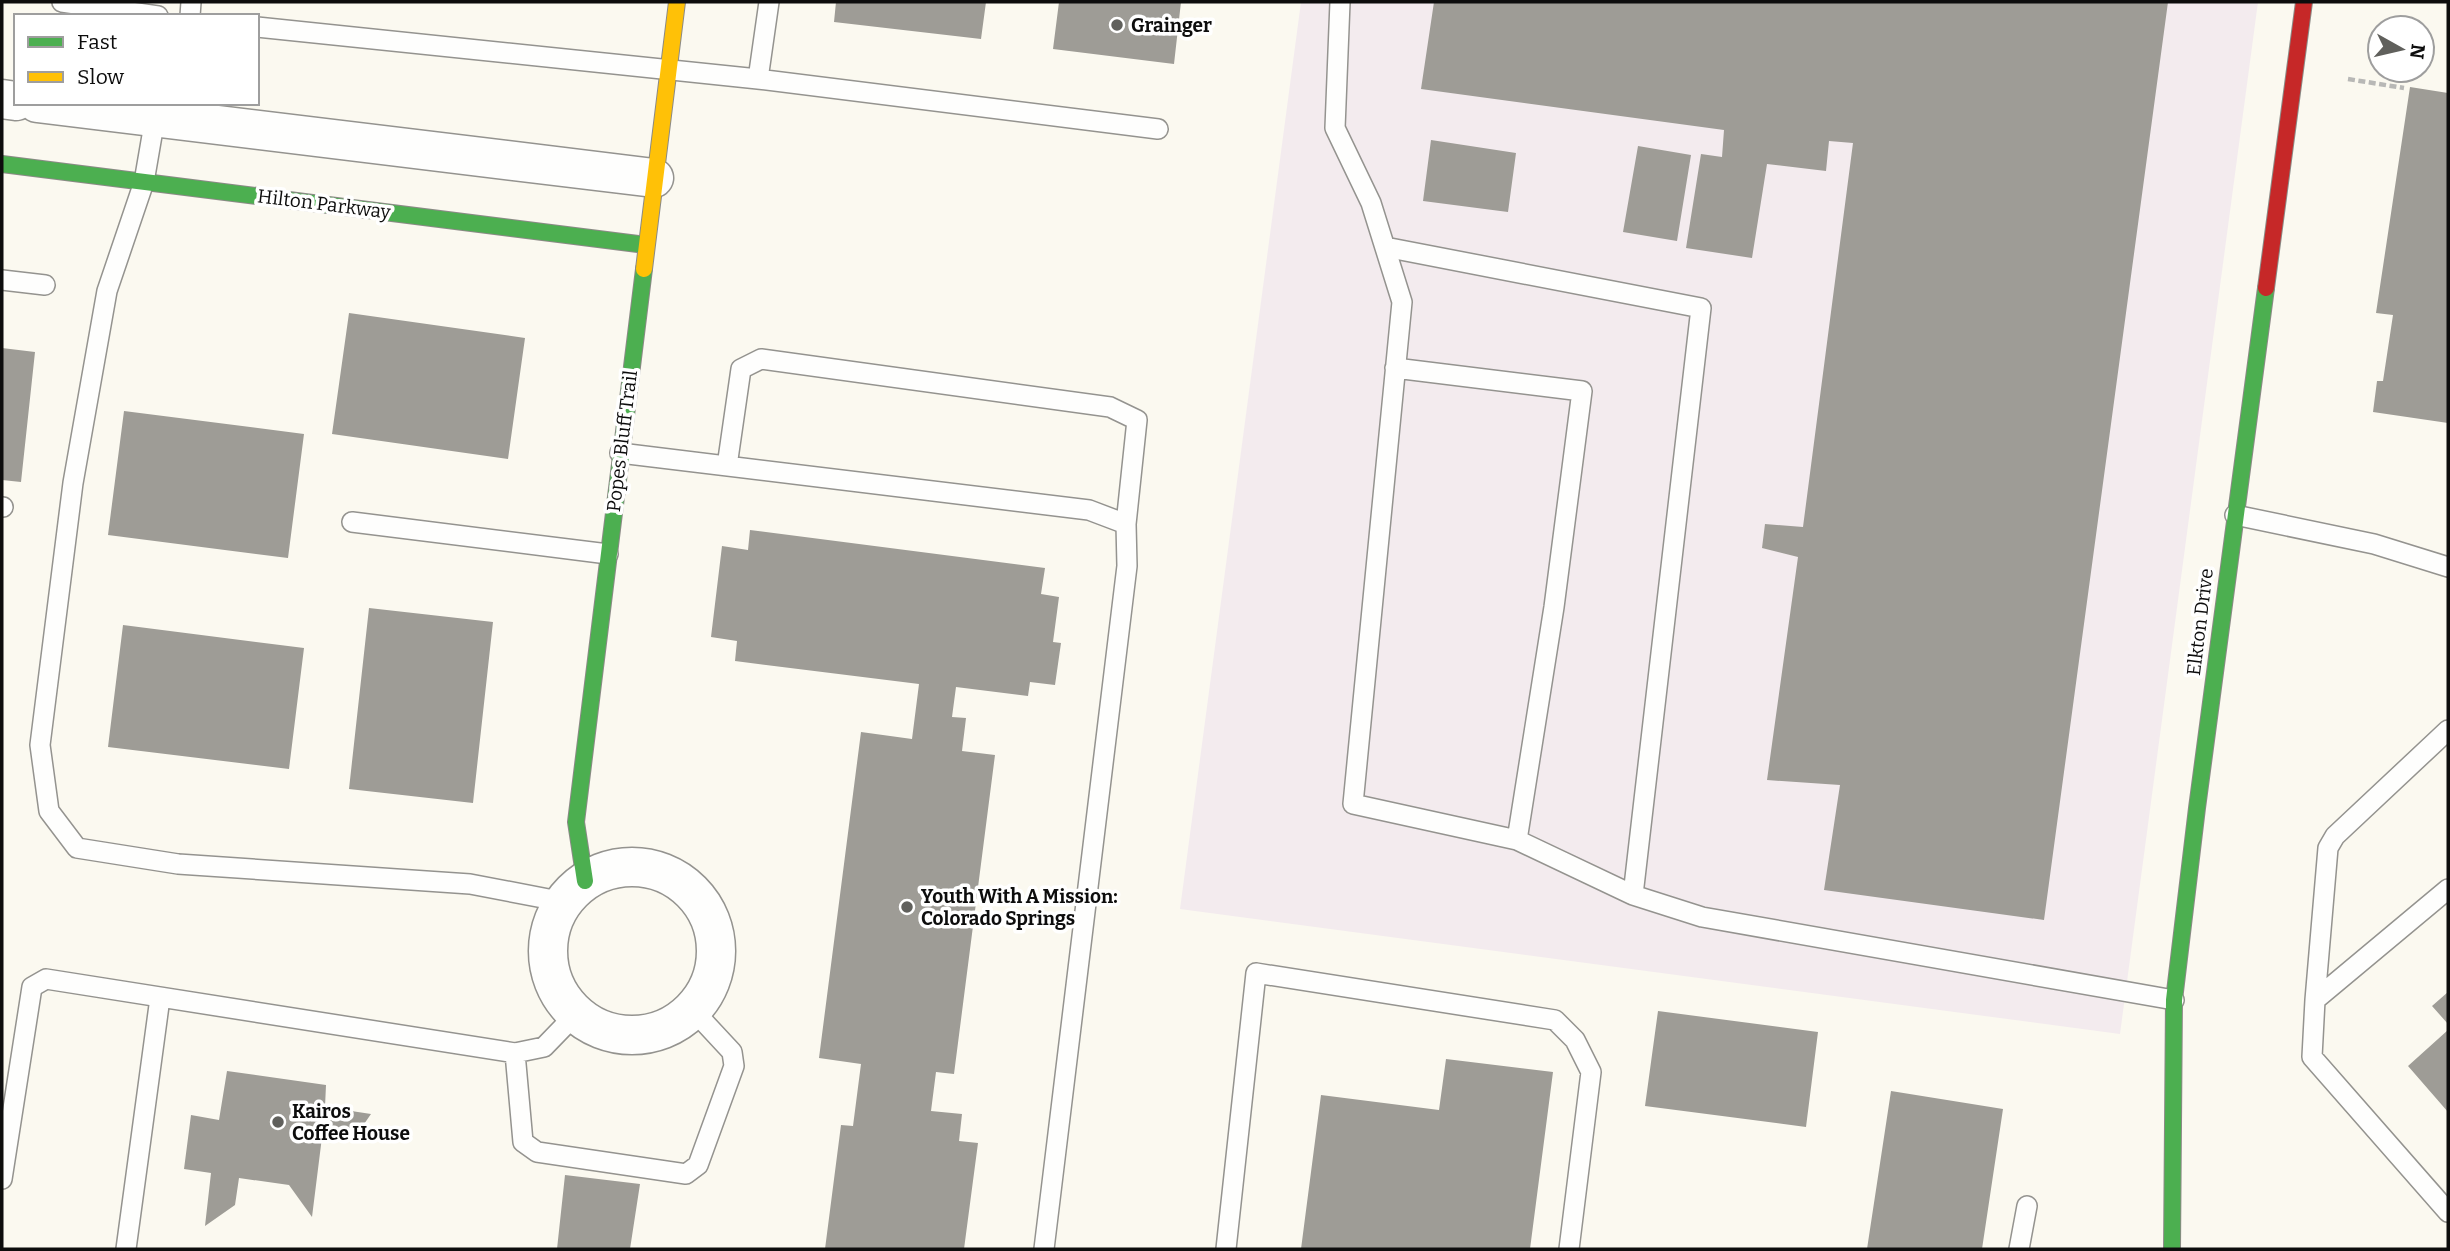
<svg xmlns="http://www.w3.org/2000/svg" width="2450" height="1251" viewBox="0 0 2450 1251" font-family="Bitter,serif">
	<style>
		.industrial { fill: #f3ebee }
		.building { fill: #9e9c96 }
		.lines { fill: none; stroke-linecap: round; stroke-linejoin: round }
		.lane-casing { stroke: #94938f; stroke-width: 22 }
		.street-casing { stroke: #94938f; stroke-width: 41 }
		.fast-casing { stroke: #8b8a86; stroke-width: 18 }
		.slow-casing { stroke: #8b8a86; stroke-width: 18 }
		.jam-casing { stroke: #8b8a86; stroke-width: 18 }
		.path { stroke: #b8b8b6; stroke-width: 4.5; stroke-dasharray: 7 3.5; stroke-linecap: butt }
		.lane { stroke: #fefefd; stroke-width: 19 }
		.street { stroke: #fefefd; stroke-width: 38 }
		.fast { stroke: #4caf50; stroke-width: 16 }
		.slow { stroke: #ffc107; stroke-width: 16 }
		.jam { stroke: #c62828; stroke-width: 16 }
		.poi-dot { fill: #60605c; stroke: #fff; stroke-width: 2.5 }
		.labels { text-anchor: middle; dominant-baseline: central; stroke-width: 7; stroke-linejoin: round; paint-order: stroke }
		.poi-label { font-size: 19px; font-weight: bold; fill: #0d0d0d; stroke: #fff; text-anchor: start }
		.street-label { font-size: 19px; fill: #0d0d0d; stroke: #fff }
	</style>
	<rect width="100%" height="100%" fill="#fbf9f0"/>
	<!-- industrial -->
	<path class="industrial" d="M1301,2H2258L2120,1034L1180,909Z"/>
	<!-- building -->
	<path class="building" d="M836,2H986L981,39L834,22Z
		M1059,2H1181L1174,64L1053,49Z
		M1434,2H2168L2044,920L1824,890L1840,785L1767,780L1798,557L1762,548L1765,524L1803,527L1853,143L1829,141L1826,171L1767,164L1752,258L1686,248L1701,154L1722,157L1724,130L1421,89Z
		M2410,87L2448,93V423L2373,412L2377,381H2383L2393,315L2376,313Z
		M1431,140L1516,153L1508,212L1423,201Z
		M1638,146L1691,155L1677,241L1623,232Z
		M349,313L525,338L508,459L332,434Z
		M2,348L35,352L21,482L2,480Z
		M124,411L304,434L288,558L108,535Z
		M750,530L1045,568L1041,594L1059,597L1053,642L1061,643L1055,685L1030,682L1028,696L956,687L952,717L966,718L962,751L995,755L954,1074L936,1072L931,1111L962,1114L959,1141L978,1143L964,1249H825L841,1125L853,1126L861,1064L819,1058L861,732L912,739L919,684L735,661L737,641L711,637L722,546L748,550Z
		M369,608L493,622L473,803L349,789Z
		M123,625L304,648L289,769L108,747Z
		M2448,992V1024L2432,1006Z
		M1658,1011L1818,1032L1806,1127L1645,1106Z
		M2448,1030V1112L2408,1066Z
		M1446,1059L1553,1072L1530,1249H1301L1321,1095L1439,1110Z
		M227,1071L326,1085L325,1107L371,1114L353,1140L322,1137L312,1217L289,1185L239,1178L235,1205L205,1226L211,1173L184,1169L191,1115L219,1120Z
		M1891,1091L2003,1109L1982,1249H1867Z
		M565,1175L640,1184L630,1249H557Z"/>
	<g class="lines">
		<defs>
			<path id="lane" d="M62,2L158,16
				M769,2L758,79L1158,129
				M1340,2L1335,128L1371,203L1402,302L1353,804L1517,840L1633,895L1702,917L2174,1000
				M190,16L191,2
				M257,27L758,79
				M155,118L144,182L107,291L73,483L40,745L49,811L77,848L178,864L470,884L564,902
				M1385,247L1701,308L1633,895
				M2,280L45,285
				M1395,368L1582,391L1554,607L1517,840
				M620,453L1089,510L1126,524L1127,566L1044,1249
				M727,466L741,369L761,359L1110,407L1137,420L1126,524
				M2,507H3
				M2235,515L2374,544L2448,567
				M352,522L608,554
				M2448,889L2315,1000L2312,1057L2448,1212
				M2315,1000L2328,848L2335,836L2448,730
				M515,1053L523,1142L537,1152L686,1174L698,1165L734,1066L732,1052L692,1009
				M2,1179L32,987L46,979L515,1053L544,1047L576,1014
				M126,1249L160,998
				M1226,1249L1256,973L1555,1020L1575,1040L1591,1072L1569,1249
				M2019,1249L2027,1206"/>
			<path id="street" d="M2,99L16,101
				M37,103L654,178
				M548 951a84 84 0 1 1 168 0a84 84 0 1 1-168 0Z"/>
			<path id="fast" d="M2,164L646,245
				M585,881L576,822L644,269
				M2172,1249L2174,1000L2197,808L2266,288"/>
			<path id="slow" d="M644,269L677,2"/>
			<path id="jam" d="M2266,288L2304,2"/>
		</defs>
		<!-- lane casing -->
		<use href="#lane" class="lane-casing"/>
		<!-- street casing -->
		<use href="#street" class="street-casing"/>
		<!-- fast casing -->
		<use href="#fast" class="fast-casing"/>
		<!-- slow casing -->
		<use href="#slow" class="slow-casing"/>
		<!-- jam casing -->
		<use href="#jam" class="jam-casing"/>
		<!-- path -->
		<path class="path" d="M2348,79L2404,88"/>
		<!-- lane -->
		<use href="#lane" class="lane"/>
		<!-- street -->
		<use href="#street" class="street"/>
		<!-- fast -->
		<use href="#fast" class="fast"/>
		<!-- slow -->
		<use href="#slow" class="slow"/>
		<!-- jam -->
		<use href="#jam" class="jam"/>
	</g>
	<!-- markers -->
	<g class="poi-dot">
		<circle cx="1117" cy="25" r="7"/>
		<circle cx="907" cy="907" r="7"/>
		<circle cx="278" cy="1122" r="7"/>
	</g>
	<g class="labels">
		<!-- poi labels -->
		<g class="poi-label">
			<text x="1131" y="25">Grainger</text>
			<text x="921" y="896">Youth With A Mission:<tspan x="921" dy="22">Colorado Springs</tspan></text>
			<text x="292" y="1111">Kairos<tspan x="292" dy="22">Coffee House</tspan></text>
		</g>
		<!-- street labels -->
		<g class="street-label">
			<text transform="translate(324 204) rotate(7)">Hilton Parkway</text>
			<text transform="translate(622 441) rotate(-83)">Popes Bluff Trail</text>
			<text transform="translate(2200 622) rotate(-83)">Elkton Drive</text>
		</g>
	</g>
	<!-- border -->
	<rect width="2450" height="1251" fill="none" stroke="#0d0d0d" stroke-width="7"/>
	<!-- legend -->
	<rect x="14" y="14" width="245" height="91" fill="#ffffff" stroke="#9e9e9e" stroke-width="2"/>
	<rect x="28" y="37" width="35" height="10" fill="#4caf50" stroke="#9e9e9e" stroke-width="2"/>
	<text x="77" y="49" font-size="21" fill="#0d0d0d">Fast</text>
	<rect x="28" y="72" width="35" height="10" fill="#ffc107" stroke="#9e9e9e" stroke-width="2"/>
	<text x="77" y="84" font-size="21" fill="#0d0d0d">Slow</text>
	<!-- north arrow -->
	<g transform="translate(2401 49) rotate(98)"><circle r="33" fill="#ffffff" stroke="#9e9e9e" stroke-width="2"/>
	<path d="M0-5L12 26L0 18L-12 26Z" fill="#60605c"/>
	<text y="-10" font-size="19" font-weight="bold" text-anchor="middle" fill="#0d0d0d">N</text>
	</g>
</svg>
